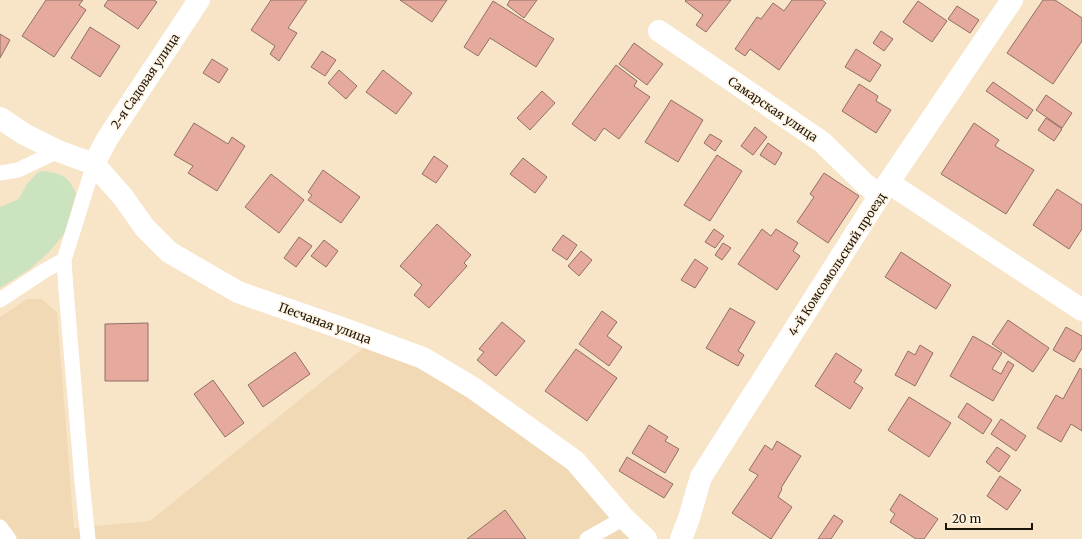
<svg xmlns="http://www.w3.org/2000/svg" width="1082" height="539" viewBox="0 0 1082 539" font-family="Merriweather,serif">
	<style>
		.built { fill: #f1d9b6 }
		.green { fill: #cbe3bf }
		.building { fill: #e6aa9d; stroke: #906f68 }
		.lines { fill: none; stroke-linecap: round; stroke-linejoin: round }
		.lane { stroke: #fff; stroke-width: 15 }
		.street { stroke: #fff; stroke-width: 22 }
		.secondary { stroke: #fff; stroke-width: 22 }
		.labels { text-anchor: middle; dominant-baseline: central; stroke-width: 3; stroke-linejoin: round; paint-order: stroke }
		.street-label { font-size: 12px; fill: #1b140a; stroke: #fff3e2 }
	</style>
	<rect width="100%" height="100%" fill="#f8e5c8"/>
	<!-- built -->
	<path class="built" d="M27,299H42L57,312L74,528L150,521L366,346L423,365L567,466L629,539H0V317Z"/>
	<!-- green -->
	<path class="green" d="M45,171C64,175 67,175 76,193L65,233L49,252L30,269L0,288V207L19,199L27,184L38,172Z"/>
	<!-- building -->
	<path class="building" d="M46,0H83L79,5L86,10L54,57L22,36Z
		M108,0H154L157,2L138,29L104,6Z
		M271,0H307L288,28L297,33L279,61L270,54L275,46L251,30Z
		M400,0H447L432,22Z
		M510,0H537L524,18L507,5Z
		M686,0H731L706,32L696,25L703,15L685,1Z
		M792,0H822L826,3L779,70L750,49L745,56L735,49L757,17L761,19L773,3L784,11Z
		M1043,0H1055L1082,18V41L1053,84L1007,53Z
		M493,1L554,39L536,67L490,38L478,56L464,47Z
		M918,1L947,21L932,42L903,22Z
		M957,6L979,20L970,33L948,19Z
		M90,27L120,46L100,77L71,58Z
		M881,31L893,39L884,51L873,43Z
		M0,34L10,40L0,58Z
		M634,43L663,64L647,85L619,64Z
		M856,49L881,65L870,82L845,67Z
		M322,51L336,60L325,76L311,67Z
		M212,59L228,69L219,83L203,73Z
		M616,65L637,81L634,86L650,97L619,139L604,128L595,141L572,124Z
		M339,70L357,86L346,99L328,83Z
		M383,70L412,93L396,114L366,92Z
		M993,82L1033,110L1027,119L986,91Z
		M859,84L878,96L876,101L891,110L876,133L842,111Z
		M542,91L555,103L530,130L517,118Z
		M1046,95L1072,113L1062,128L1036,110Z
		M671,100L703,120L678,162L645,142Z
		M1046,118L1062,129L1054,141L1038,130Z
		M194,123L228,144L232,137L245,146L217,191L188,173L193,166L174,155Z
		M974,123L999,140L995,146L1034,170L1006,214L941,174Z
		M755,127L767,137L753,155L741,146Z
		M710,134L722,141L715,151L704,143Z
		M768,143L782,153L775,165L760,155Z
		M717,155L742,171L710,221L684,205Z
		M434,156L448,166L436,183L422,174Z
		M523,158L547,177L535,193L510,174Z
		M323,170L360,197L341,223L308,200L312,195L308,192Z
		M824,173L859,196L828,243L797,222L814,197L810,194Z
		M271,174L304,200L279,233L245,207Z
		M1057,189L1082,205V229L1069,249L1033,225Z
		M437,224L471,255L464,263L467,266L429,308L414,295L422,285L400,266Z
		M714,229L724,236L715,248L705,242Z
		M762,229L771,236L776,229L798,243L793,251L800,256L777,290L738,264Z
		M563,235L577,245L567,260L552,250Z
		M299,237L312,246L296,267L284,258Z
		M324,240L338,251L326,267L311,256Z
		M723,243L731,248L722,260L715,255Z
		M581,251L592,260L579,276L568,266Z
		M901,252L951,285L936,309L885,277Z
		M695,259L708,268L695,288L681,280Z
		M730,308L755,322L738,351L744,355L738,366L706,348Z
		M602,311L617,322L607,336L622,347L609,366L579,344Z
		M1008,320L1049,348L1033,372L992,344Z
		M502,322L525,341L496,376L477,360L484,352L479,349Z
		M148,323V381H105V324Z
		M1066,327L1082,336V348L1074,362L1053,350Z
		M973,336L1002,353L992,369L1001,374L1008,361L1014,365L993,401L950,376Z
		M920,345L933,353L915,386L895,375L908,351L915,355Z
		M576,349L617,378L587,421L545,391Z
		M295,352L310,374L263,407L248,385Z
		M836,353L862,370L854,382L863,388L850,409L815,386Z
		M1080,368L1082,370V431L1071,424L1061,442L1037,428L1056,395L1063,399Z
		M213,380L244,423L225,437L194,394Z
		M909,397L951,423L929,457L888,430Z
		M967,403L992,420L983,434L958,417Z
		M1001,419L1026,436L1016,451L991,434Z
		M649,425L668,437L665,441L679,449L665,473L632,453Z
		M777,441L801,456L781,488L782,489L778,497L792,507L771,539L732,513L758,475L749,470L765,445L772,450Z
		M997,447L1010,456L999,472L986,462Z
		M627,457L673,484L664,498L619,471Z
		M1000,476L1021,490L1007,510L987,496Z
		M900,494L938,519L924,539H916L890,522L895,514L890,510Z
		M505,510L526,539H467Z
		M834,515L843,521L831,539H818Z"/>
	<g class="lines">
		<!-- lane -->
		<path class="lane" d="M0,173L18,170L58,151
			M0,300L44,271L64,260
			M0,527L9,539
			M88,539L82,481L66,290L64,260L94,164
			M587,539L624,518"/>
		<!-- street -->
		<path class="street" d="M659,31L822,142L865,184L880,195
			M0,118L24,134L58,151L94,164L123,197L145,228L169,252L238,292L347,330L423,358L473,388L575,461L624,518L646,539
			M889,183L1082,310
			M681,539L689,518L701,477L880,195L1012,0"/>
		<!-- secondary -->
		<path class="secondary" d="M94,164L107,139L199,0"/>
	</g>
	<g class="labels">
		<!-- street labels -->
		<g class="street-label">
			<text transform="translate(145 81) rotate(-56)">2-я Садовая улица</text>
			<text transform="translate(773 109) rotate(34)">Самарская улица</text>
			<text transform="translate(837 264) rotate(-57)">4-й Комсомольский проезд</text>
			<text transform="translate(325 323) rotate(20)">Песчаная улица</text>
		</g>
	</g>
	<!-- scale -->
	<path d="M946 523v6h86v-6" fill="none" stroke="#1b140a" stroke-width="2"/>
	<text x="952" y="523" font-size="12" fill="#1b140a" stroke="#fff3e2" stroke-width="3" paint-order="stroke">20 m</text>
</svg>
